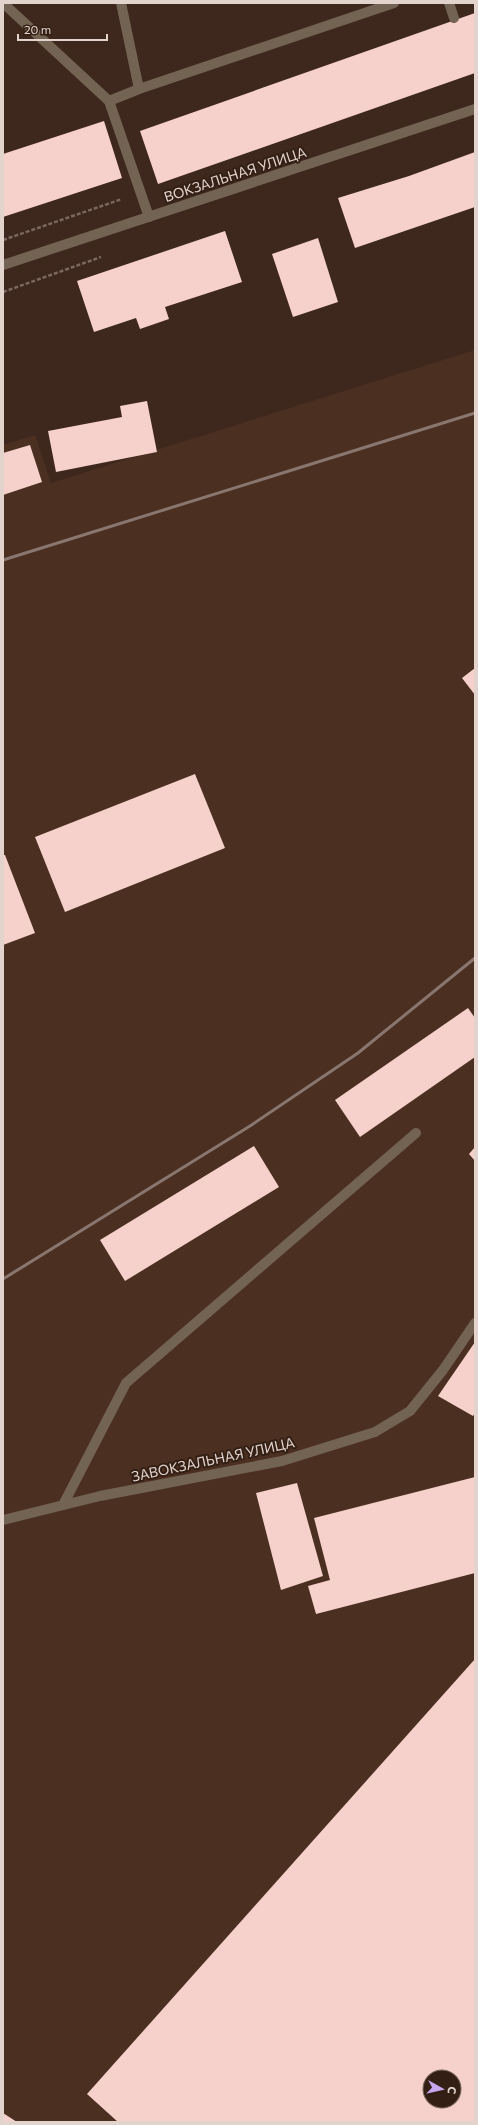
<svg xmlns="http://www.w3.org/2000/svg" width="478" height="2125" viewBox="0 0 478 2125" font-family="Commissioner,sans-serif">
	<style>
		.built { fill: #4b2f21; fill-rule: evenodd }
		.building { fill: #f6d0ca; fill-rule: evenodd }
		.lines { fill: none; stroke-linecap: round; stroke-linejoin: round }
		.path { stroke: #7a675e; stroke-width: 2.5; stroke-dasharray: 4 2; stroke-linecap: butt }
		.service { stroke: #736352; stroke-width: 10 }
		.minor { stroke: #736352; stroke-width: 10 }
		.rail { stroke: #89766e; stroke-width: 3 }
		.labels { text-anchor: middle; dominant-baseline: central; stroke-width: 4; stroke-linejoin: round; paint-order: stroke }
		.street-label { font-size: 14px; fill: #e2d3cd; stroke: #331f14 }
	</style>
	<rect width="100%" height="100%" fill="#3e281e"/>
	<!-- built -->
	<path class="built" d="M475,350V2122H3V445L35,435L51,483ZM430,2077H454V2101H430Z"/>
	<!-- building -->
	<path class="building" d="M475,13V73L158,184L140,131Z
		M104,121L122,178L3,217V154Z
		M475,152V207L355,248L338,198L409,176Z
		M225,231L242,282L165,307L169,319L140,329L136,318L94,332L77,281Z
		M318,238L338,302L293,317L272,254Z
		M147,401L157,452L56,472L48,431L122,417L120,406Z
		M30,445L42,482L3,495V453Z
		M475,668V695L462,678Z
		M195,774L225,848L65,912L35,837Z
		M3,855H5L35,933L3,945Z
		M468,1008L475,1018V1057L360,1137L335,1100Z
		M254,1146L279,1187L125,1281L100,1240Z
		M475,1147V1161L469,1154Z
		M475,1342V1413L473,1416L438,1396Z
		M475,1477V1573L316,1614L308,1586L330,1580L314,1518Z
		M297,1483L323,1576L281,1590L256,1493Z
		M475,1659V2122H118L87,2094ZM430,2077H454V2101H430Z
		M3,2113L17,2122H3Z"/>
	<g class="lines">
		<!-- path -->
		<path class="path" d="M3,240L122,199
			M3,292L101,257"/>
		<!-- service -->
		<path class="service" d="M3,3L109,101
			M121,3L139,89
			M449,3L454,18
			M149,217L109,101L139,89L394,3
			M63,1505L126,1383L416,1133"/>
		<!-- minor -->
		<path class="minor" d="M3,265L475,109
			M3,1520L100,1496L282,1461L375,1432L410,1411L443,1370L475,1323"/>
		<!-- rail -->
		<path class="rail" d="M3,560L475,413
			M3,1279L250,1126L358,1053L475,958"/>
	</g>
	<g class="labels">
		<!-- street labels -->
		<g class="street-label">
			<text transform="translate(235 174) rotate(-18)">ВОКЗАЛЬНАЯ УЛИЦА</text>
			<text transform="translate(213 1459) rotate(-12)">ЗАВОКЗАЛЬНАЯ УЛИЦА</text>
		</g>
	</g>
	<!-- border -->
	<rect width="478" height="2125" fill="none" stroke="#e2d3cd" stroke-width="8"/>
	<!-- north arrow -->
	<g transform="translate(442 2089) rotate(98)"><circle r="19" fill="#331f14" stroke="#79675e"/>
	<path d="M0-3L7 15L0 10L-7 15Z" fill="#c8a6ef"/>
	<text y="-6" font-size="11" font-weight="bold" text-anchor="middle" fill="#e2d3cd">С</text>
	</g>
	<!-- scale -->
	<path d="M18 34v6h89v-6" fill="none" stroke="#e2d3cd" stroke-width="2"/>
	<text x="24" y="34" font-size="12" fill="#e2d3cd" stroke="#331f14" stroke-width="3" paint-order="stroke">20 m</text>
</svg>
